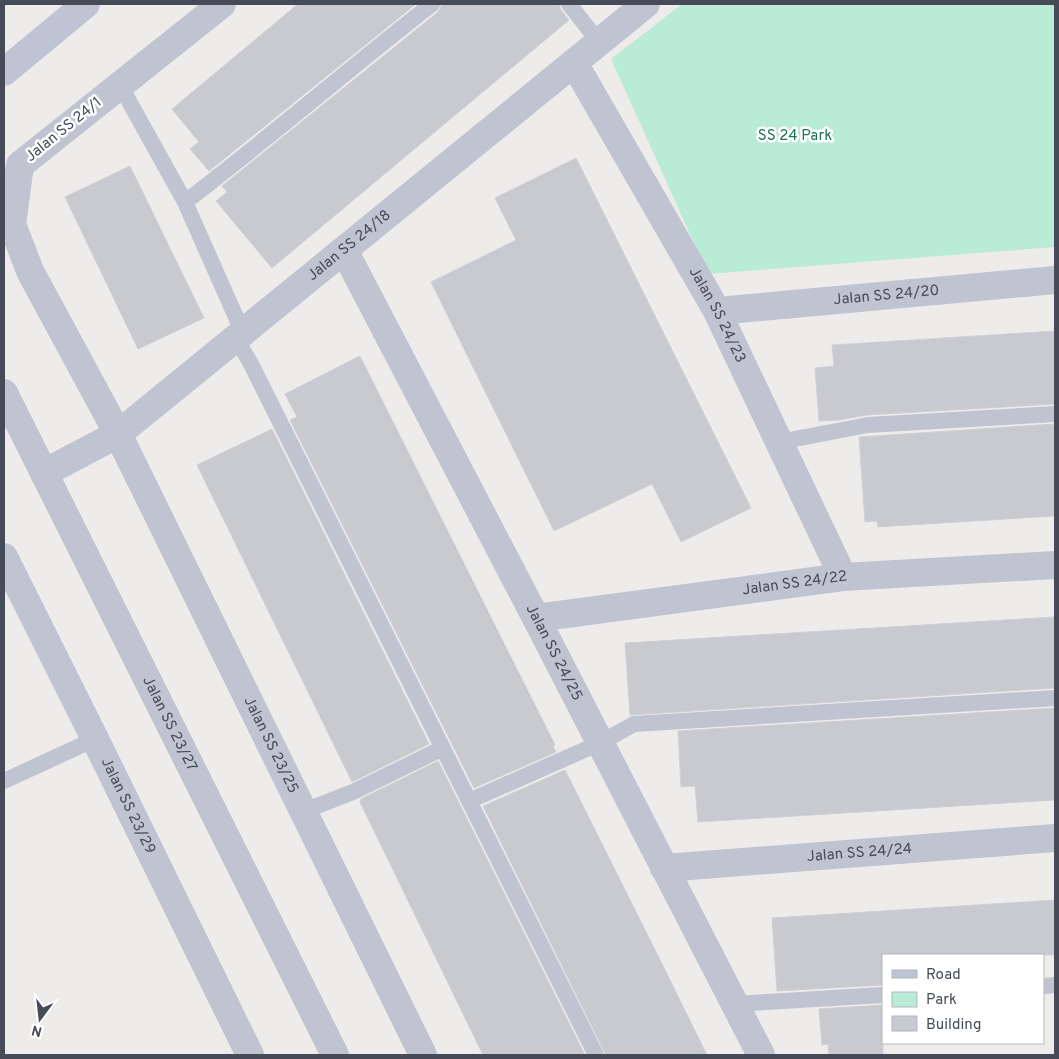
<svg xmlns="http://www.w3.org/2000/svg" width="1059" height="1059" viewBox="0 0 1059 1059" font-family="Overpass,sans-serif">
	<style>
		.green { fill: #baebd7 }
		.building { fill: #c9c9d0; stroke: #cfd0d7 }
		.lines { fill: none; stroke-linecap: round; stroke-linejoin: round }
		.service { stroke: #bfc4d0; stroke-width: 16 }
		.minor { stroke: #bfc4d0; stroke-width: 28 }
		.secondary { stroke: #bec4d4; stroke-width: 28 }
		.labels { text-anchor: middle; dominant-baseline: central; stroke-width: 5; stroke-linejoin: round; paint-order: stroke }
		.street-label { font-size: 15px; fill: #454b57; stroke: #fff }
		.park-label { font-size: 15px; fill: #1b7359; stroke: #fff }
	</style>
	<rect width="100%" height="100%" fill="#eeebeb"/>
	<!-- green -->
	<path class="green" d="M682,4H1055V247L708,274L611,59Z"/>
	<!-- building -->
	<path class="building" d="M298,4H416L209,171L190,149L199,142L172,109Z
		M442,4H559L561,10L569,20L272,268L216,201L227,192L222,186L438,12Z
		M576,158L751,508L681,542L652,484L554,531L431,282L516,240L495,198Z
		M130,166L204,318L138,349L65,197Z
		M1055,331V404L867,415L840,420L819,421L815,368L834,366L832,345Z
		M360,356L555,745L553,746L556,752L474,788L290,420L297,417L285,394Z
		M1055,424V516L878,527L877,521L865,522L859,437Z
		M272,429L429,744L352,782L197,465Z
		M1055,617V688L630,715L625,643Z
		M1055,708V800L698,822L695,786L681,787L678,731Z
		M438,761L585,1055H483L360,802L361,799Z
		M565,770L663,966L707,1055H606L483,806Z
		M1055,900V955H883V985L777,991L772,918Z
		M883,1005V1055H829L828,1044L822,1045L819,1009Z"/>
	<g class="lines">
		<!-- service -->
		<path class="service" d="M569,4L599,42
			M120,85L185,202L243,333
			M185,202C269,138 349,69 432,4
			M236,338L251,364L596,1055
			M779,442L868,425L1055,414
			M4,781L95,739
			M469,801L600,743L634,724L1055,698
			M304,811L353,792L443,748
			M1043,986L1055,985
			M734,1004L883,995"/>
		<!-- minor -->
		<g class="minor">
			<path id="s1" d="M222,4L20,165L12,224L30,271L118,434L423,1055"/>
			<path id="s2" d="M574,63L717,311L843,577"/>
			<path id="s3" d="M344,250L536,618L761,1055"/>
			<path id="s4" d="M717,311L1055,280"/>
			<path id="s5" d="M4,393L335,1055"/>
			<path id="s6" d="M44,473L118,434L646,4"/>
			<path id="s7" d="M4,557L95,739L250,1055"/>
			<path id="s8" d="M536,618L843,577L1055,565"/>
			<path id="s9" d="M664,868L1055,838"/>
		</g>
		<!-- secondary -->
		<path class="secondary" d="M4,72L86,4"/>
	</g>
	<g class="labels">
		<!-- street labels -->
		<g class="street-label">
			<text transform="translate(64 130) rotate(-39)">Jalan SS 24/1</text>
			<text stroke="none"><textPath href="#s6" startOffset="382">Jalan SS 24/18</textPath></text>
			<text stroke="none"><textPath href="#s4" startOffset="170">Jalan SS 24/20</textPath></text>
			<text stroke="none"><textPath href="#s2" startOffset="290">Jalan SS 24/23</textPath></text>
			<text stroke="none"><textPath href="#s8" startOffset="261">Jalan SS 24/22</textPath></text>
			<text stroke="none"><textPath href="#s3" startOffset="454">Jalan SS 24/25</textPath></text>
			<text stroke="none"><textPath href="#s5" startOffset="370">Jalan SS 23/27</textPath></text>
			<text stroke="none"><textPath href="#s1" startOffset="900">Jalan SS 23/25</textPath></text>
			<text stroke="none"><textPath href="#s7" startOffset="278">Jalan SS 23/29</textPath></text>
			<text stroke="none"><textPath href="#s9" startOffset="196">Jalan SS 24/24</textPath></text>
		</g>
		<!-- park labels -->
		<g class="park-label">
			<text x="795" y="136">SS 24 Park</text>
		</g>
	</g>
	<!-- border -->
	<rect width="1059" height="1059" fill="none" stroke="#454b57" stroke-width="10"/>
	<!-- legend -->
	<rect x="882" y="954" width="162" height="90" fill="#ffffff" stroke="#b5b7bc"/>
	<rect x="892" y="970" width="25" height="8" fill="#bec4d4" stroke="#b5b7bc"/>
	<text x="926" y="979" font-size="15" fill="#454b57">Road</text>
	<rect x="892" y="992" width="25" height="15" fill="#baebd7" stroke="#b5b7bc"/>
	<text x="926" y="1004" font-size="15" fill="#454b57">Park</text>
	<rect x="892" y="1016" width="25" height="15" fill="#c9c9d0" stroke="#b5b7bc"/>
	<text x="926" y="1029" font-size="15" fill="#454b57">Building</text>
	<!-- north arrow -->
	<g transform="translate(40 1019) rotate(195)" stroke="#ffffff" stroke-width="4" paint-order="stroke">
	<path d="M0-4L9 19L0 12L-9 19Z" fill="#454b57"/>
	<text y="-8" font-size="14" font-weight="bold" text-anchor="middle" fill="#454b57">N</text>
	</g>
</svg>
